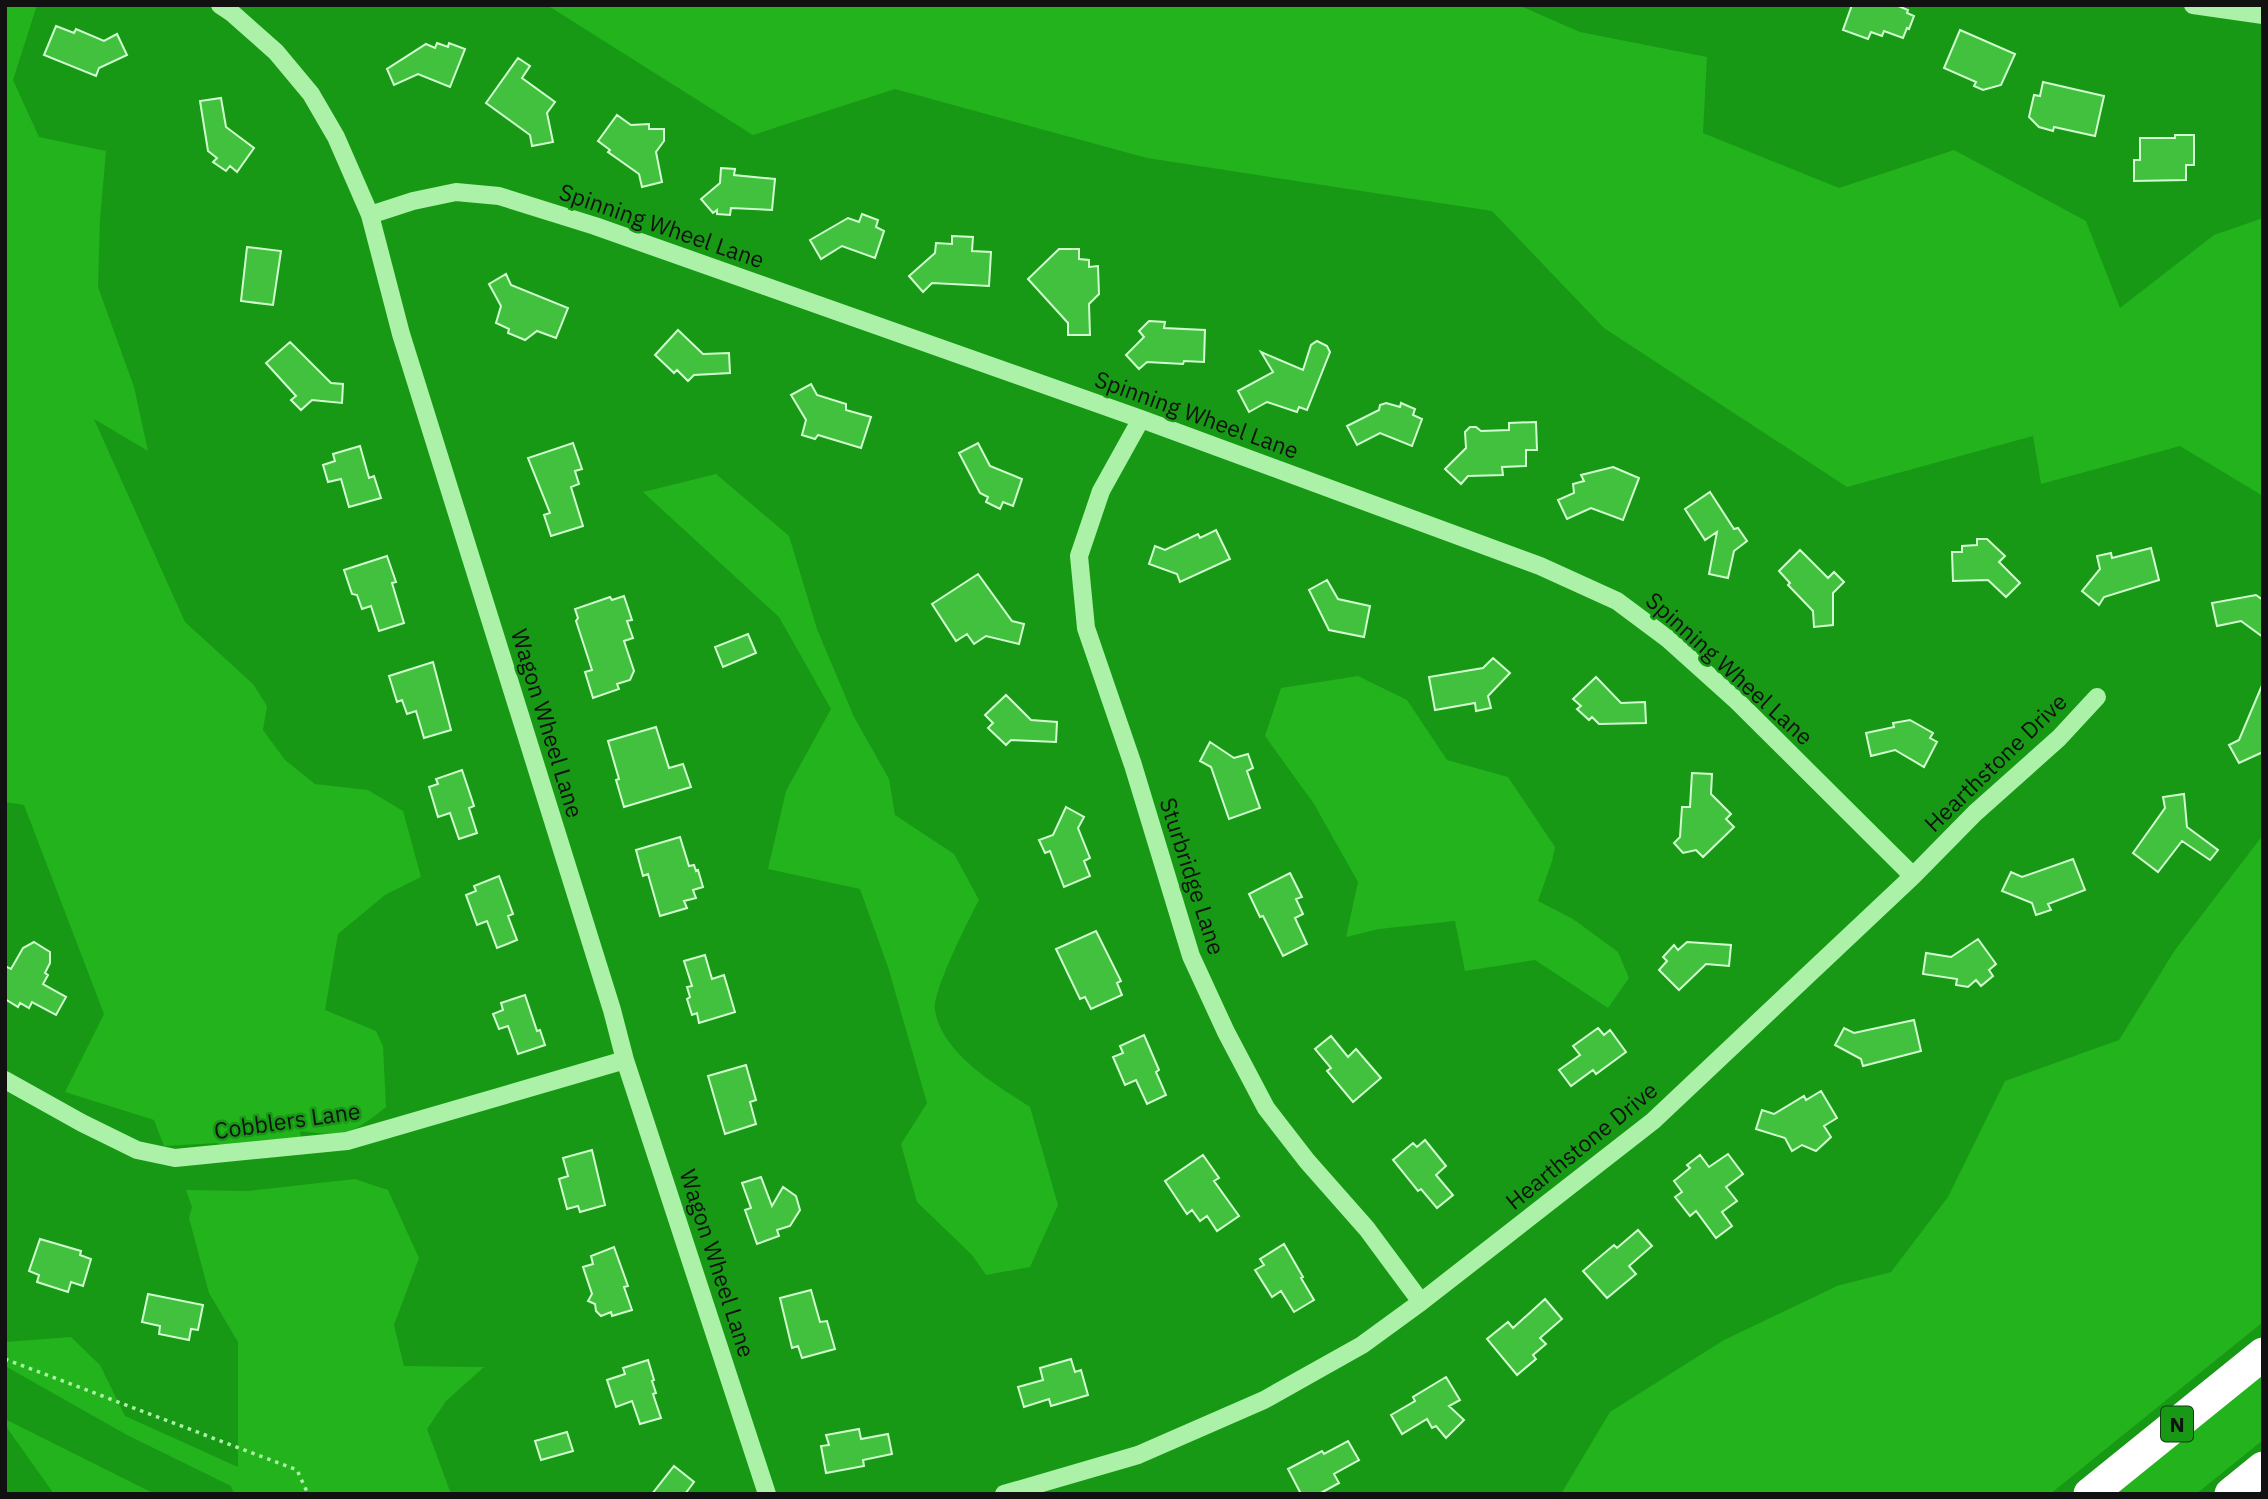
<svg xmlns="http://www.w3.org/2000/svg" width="2268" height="1499" viewBox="0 0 2268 1499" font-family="'IBM Plex Sans',sans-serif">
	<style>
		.green { fill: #22b31d }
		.building { fill: #41c13d; stroke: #d2fdd0; stroke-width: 2 }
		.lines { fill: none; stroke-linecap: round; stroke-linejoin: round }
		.path { stroke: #abf2a8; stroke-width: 3.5; stroke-dasharray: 3.5 5; stroke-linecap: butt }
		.minor { stroke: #abf2a8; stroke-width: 18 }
		.motorway { stroke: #fff; stroke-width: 33 }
		.labels { text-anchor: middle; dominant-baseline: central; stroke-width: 5; stroke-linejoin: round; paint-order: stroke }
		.shield { fill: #179915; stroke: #133a12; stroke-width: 2 }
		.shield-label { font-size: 21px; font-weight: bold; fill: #111 }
		.street-label { font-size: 23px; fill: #111; stroke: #179915 }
	</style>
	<rect width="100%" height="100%" fill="#179915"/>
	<!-- green -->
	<path class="green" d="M5,5H37L13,80L39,137L106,151L100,220L98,287L134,387L148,451L94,419L185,622L253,684L267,706L263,730L285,760L315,784L368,790L403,811L421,877L385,895L338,934L325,1010L376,1031L383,1046L386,1107C351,1135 344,1137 300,1131L301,1139L247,1142L223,1147L217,1143L164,1146L154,1120L65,1092L104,1014L24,805L5,802Z
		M547,5H1518L1580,32L1707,57L1703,133L1839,188L1954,150L2086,221L2120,308L2214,235L2263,218V496L2180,446L2041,484L2033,436L1847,487L1604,328L1492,211L1147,158L895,89L753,135Z
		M716,474L789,536L817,629L854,717L889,779L895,815L954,854L979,900C969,919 932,992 935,1010C942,1054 995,1084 1030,1107L1058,1205L1030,1267L986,1275L972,1255L917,1202L901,1144L927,1103L888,967L860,889L768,869L786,791L831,709L779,617L643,492Z
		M1358,676L1407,700L1447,760L1508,777L1555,847L1552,861L1538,901L1573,919L1618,952L1629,978L1608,1008L1535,960L1465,971L1455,921L1379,929L1346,937L1358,882L1314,804L1265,736L1281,688Z
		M2263,835V1322L2050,1494H1561L1610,1412L1724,1340L1837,1286L1891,1272L1948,1197L2005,1081L2119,1040L2175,950Z
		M355,1179L388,1190L419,1258L394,1325L404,1366L484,1367L446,1401L427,1429L451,1494H234L231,1486L127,1435L5,1366V1342L71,1337L100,1365L125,1416L238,1467V1342L209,1293L189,1218L192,1207L186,1190L248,1191Z
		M2263,1362V1440L2196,1494H2102Z
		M5,1419L155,1494H54L5,1425Z"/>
	<!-- building -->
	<path class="building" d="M1852,5H1896L1908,10L1907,13L1914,16L1909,29L1907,28L1903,38L1884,31L1882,36L1871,32L1868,39L1843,30Z
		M56,26L74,33L76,29L104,41L117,34L127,55L99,68L96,76L44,55Z
		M1960,30L2015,54L2001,85L1983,90L1974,86L1976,82L1944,68Z
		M437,43L448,47L449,43L465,49L450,87L418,74L394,85L387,69L426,44L435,48Z
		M518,58L530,66L522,78L555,102L547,113L553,142L532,146L530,135L486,103Z
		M2043,82L2104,96L2095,136L2054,127L2053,131L2039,127L2029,117L2034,95L2040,96Z
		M221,98L226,127L254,148L237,172L230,166L226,171L213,162L217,158L208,151L200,101Z
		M617,115L631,125L649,124V129H664V141L656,152L662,182L642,187L639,174L608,152L610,150L598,141Z
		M2175,135H2194V165H2186V180L2134,181V160H2140V138H2175Z
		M721,168L735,169L734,175L775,179L772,210L731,208L730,215L717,214V210L713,213L701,199L720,183Z
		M862,214L878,220L876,227L884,231L875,258L842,246L821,259L810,240L848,218L859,222Z
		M952,236L973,237L972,251L991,252L989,286L932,283L923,292L909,276L935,253L936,243L952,244Z
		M247,247L281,251L273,305L241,301Z
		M1059,249H1079V259L1089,260V267L1098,266L1099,294L1089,304L1090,335H1068V323L1028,279Z
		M506,274L511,285L568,308L556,338L537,331L525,340L508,333L509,329L496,323L501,306L489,284Z
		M1149,321L1165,322L1164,328L1205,330L1204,362L1184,361L1183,364L1147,362L1139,369L1126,355L1144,337L1139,331Z
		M678,330L703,354L729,353L730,373L694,375L688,381L677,370L674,373L655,355Z
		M1317,341L1327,346L1330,352L1307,410L1299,407L1297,412L1267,402L1249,412L1238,391L1273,372L1261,352L1303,370L1311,345Z
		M290,342L331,383L343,384L342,403L312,400L301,410L291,400L296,396L266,363Z
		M811,384L817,395L846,404V410L871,417L861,448L818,435L815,439L802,435L806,420L791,395Z
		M1386,403L1400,407L1401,403L1415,409L1413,415L1422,419L1412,446L1380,433L1357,445L1347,426L1379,410L1380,405Z
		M1536,422L1537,450H1526V466L1502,467L1503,475L1468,476L1461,484L1445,469L1466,448L1465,432L1470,427H1476L1481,431L1509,430V423Z
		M573,443L582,469L575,471L579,484L571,487L583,526L551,536L544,515L550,513L528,458Z
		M978,443L990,466L1022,479L1013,506L1003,502L1000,509L986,502L988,497L980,493L959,453Z
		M360,446L369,478L374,476L381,498L349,507L341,479L328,482L323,465L335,461L333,454Z
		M1613,467L1639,478L1623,520L1591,508L1567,519L1558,500L1574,493L1573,484L1584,481L1581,475Z
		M1710,492L1734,529L1738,528L1747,541L1734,551L1728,578L1709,574L1717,532L1705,540L1685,509Z
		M1216,530L1230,559L1180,582L1177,574L1149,564L1155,546L1165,550L1198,534L1200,538Z
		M1977,539H1987L2005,556L1999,562L2020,583L2006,597L1988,580L1953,581L1952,552H1962V546L1977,545Z
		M2151,548L2159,580L2104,597L2099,605L2082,591L2100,569L2097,556L2111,553L2112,558Z
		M1800,550L1828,578L1834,572L1844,582L1833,593V625L1814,627L1813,611L1788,585L1790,583L1779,571Z
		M387,556L396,582L392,583L404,623L379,631L371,606L362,609L357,595L352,594L344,570Z
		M978,574L1012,621L1024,624L1019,644L986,636L974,644L967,634L956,641L932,604Z
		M1327,580L1338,599L1370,606L1364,637L1329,630L1309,590Z
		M2256,595L2263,600V637L2241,621L2217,626L2212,603Z
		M624,596L632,620L627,621L633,638L624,641L634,671L630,680L617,684L619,689L593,698L585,672L592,670L576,621L578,618L575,609L610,597L612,600Z
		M748,634L756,653L723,667L715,647Z
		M1493,658L1510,673L1488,696L1491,708L1476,711L1475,703L1435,710L1429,677L1483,668Z
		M433,662L451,730L424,738L416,711L407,714L402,700L397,702L389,676Z
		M1596,677L1621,703L1645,702L1646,723L1599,724L1592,717L1589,720L1577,709L1581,706L1573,699Z
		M2263,683V752L2239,763L2229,745L2239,740Z
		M1006,695L1031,720L1057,722L1056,742L1011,740L1006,745L988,728L993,723L985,715Z
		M1910,720L1933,733L1930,738L1937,742L1924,767L1895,750L1871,756L1866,733L1894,727L1893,723Z
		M656,727L669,768L683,764L691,787L624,807L616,780L619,779L608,741Z
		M1210,742L1234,758L1248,754L1253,768L1247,771L1260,808L1229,819L1211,767L1200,761Z
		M462,770L474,806L469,808L477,833L459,839L450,813L438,817L429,787L438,784L436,779Z
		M1692,773L1712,774L1711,794L1731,814L1726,819L1734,827L1703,857L1696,850L1683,853L1674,843L1680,837L1682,807H1690Z
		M2184,794L2187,827L2218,850L2210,860L2182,841L2158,872L2133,853L2165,808L2163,797Z
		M1066,807L1084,817L1078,828L1090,858L1084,861L1090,876L1064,887L1050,851L1045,853L1039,840L1053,835Z
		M680,837L689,866L694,865L696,871L698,870L703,887L693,890L696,898L684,901L687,908L660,916L648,874L643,876L636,850Z
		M2073,859L2085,890L2048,904L2051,910L2036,915L2032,903L2002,891L2011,872L2022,877Z
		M1290,873L1302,897L1296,899L1303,914L1295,918L1307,944L1283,956L1263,916L1260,917L1249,894Z
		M499,876L513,914L508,916L517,940L497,948L487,921L477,925L466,895L476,891L474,886Z
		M1096,931L1121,981L1117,983L1122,995L1091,1009L1085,997L1080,999L1056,949Z
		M1978,939L1996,964L1989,970L1993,976L1981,986L1976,980L1968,987L1956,985L1957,979L1923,974L1926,953L1951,957Z
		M34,942L50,952V963L45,973L48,975L43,984L66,997L56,1015L32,1002L29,1008L20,1003L18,1007L5,999V966L11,969L23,948Z
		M1687,942L1731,945L1729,966L1706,964L1679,990L1659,970L1667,961L1663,957L1674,945L1678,950Z
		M705,955L712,979L724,975L735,1012L699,1023L697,1013L692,1015L687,999L690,997L687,987L692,986L684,961Z
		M525,995L537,1031L540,1030L545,1045L518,1054L508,1026L499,1029L493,1014L503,1010L501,1003Z
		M1914,1020L1921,1051L1863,1066L1861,1059L1835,1045L1844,1028L1854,1033Z
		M1598,1028L1604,1035L1610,1030L1626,1052L1596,1074L1593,1070L1571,1086L1559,1070L1580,1055L1573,1046Z
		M1144,1035L1159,1070L1156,1072L1166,1095L1147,1104L1136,1080L1125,1085L1113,1057L1123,1053L1120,1046Z
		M1331,1036L1348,1057L1356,1049L1381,1078L1353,1102L1327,1071L1331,1068L1315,1049Z
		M746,1065L756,1100L750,1102L756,1124L725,1134L708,1076Z
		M1821,1091L1837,1118L1824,1126L1831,1137L1816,1151L1802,1145L1792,1151L1785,1138L1756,1129L1762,1110L1774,1114L1804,1096L1806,1100Z
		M1425,1140L1446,1166L1436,1175L1453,1195L1437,1208L1421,1189L1418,1191L1393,1160L1413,1143L1417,1147Z
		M592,1150L605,1205L580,1212L578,1206L567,1209L559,1179L568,1176L563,1158Z
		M1728,1154L1743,1174L1726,1187L1737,1201L1722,1212L1732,1226L1716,1238L1696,1211L1690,1216L1675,1197L1682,1192L1674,1181L1690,1168L1687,1165L1700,1155L1709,1167Z
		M1203,1155L1219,1178L1214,1181L1239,1216L1217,1231L1207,1216L1200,1221L1192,1210L1187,1214L1165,1181Z
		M761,1177L772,1206L783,1187L796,1196L800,1210L790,1226L777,1230L779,1236L757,1244L745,1210L751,1208L742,1183Z
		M1638,1230L1652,1246L1629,1266L1636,1274L1607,1298L1583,1271L1614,1245L1617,1248Z
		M40,1239L81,1251L80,1255L91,1259L83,1286L71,1282L68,1292L37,1282L39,1275L29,1271Z
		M1284,1244L1303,1277L1301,1278L1314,1300L1294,1312L1281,1291L1272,1297L1255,1270L1264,1265L1260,1259Z
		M614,1247L628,1286L624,1287L632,1310L612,1316L611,1312L601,1316L596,1311L595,1304L588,1301L592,1294L583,1267L593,1264L591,1256Z
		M811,1290L820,1322L827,1321L835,1349L802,1358L798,1346L792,1348L780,1298Z
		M148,1294L203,1305L198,1330L191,1329L189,1340L159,1334L160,1326L142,1322Z
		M1545,1299L1562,1319L1540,1338L1546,1344L1533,1355L1536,1359L1517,1375L1487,1339L1508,1322L1513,1328Z
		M1071,1359L1075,1372L1081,1370L1088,1395L1051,1406L1049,1399L1024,1407L1018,1387L1043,1380L1040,1368Z
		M648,1360L654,1380L652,1381L656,1393L653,1394L661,1418L640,1424L632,1401L616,1407L607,1380L625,1374L623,1368Z
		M1446,1377L1460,1400L1449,1406L1464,1420L1446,1438L1436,1426L1432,1428L1427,1419L1402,1434L1391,1415L1415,1401L1413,1397Z
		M859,1429L861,1439L888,1434L892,1454L863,1460L864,1466L826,1473L821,1446L829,1445L826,1435Z
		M567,1432L573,1451L541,1460L535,1441Z
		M1348,1441L1359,1460L1334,1474L1339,1483L1319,1494H1301L1288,1469L1322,1451L1324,1454Z
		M674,1466L694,1482L685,1494H652Z"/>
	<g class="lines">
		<!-- path -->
		<path class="path" d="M5,1359L297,1470L308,1494"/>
		<!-- minor -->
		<path class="minor" d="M220,5L232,13L276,52L311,94L336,137L370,215L401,334L612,1010L625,1060L767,1494
			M2193,5L2263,15
			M370,215L413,201L456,192L499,196L595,226L1141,419L1540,566L1617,601L1668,639L1737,701L1913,876
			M1141,419L1101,491L1079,556L1086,628L1133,765L1191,956L1226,1032L1266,1108L1307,1161L1367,1229L1421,1302
			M5,1080L82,1123L137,1150L175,1158L347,1141L625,1060
			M1004,1494L1138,1455L1264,1400L1362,1345L1421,1302L1653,1121L1913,876L1975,813L2059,738L2097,697"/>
		<!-- motorway -->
		<path class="motorway" d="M2090,1494L2263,1354
			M2231,1494L2263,1468"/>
	</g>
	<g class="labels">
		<!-- shield labels -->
		<rect class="shield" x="2161" y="1406.5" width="32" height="35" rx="5"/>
		<g class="shield-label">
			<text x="2177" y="1424">N</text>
		</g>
		<!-- street labels -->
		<g class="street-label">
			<text transform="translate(662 225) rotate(19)">Spinning Wheel Lane</text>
			<text transform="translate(1197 414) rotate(20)">Spinning Wheel Lane</text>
			<text transform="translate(1730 668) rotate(42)">Spinning Wheel Lane</text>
			<text transform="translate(548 723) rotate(73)">Wagon Wheel Lane</text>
			<text transform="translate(1995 762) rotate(-44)">Hearthstone Drive</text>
			<text transform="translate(1193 876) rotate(72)">Sturbridge Lane</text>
			<text transform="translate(287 1120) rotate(-8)">Cobblers Lane</text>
			<text transform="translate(1581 1145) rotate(-39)">Hearthstone Drive</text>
			<text transform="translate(718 1263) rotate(72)">Wagon Wheel Lane</text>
		</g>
	</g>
	<!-- border -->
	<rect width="2268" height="1499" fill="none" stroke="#111111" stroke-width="14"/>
</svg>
